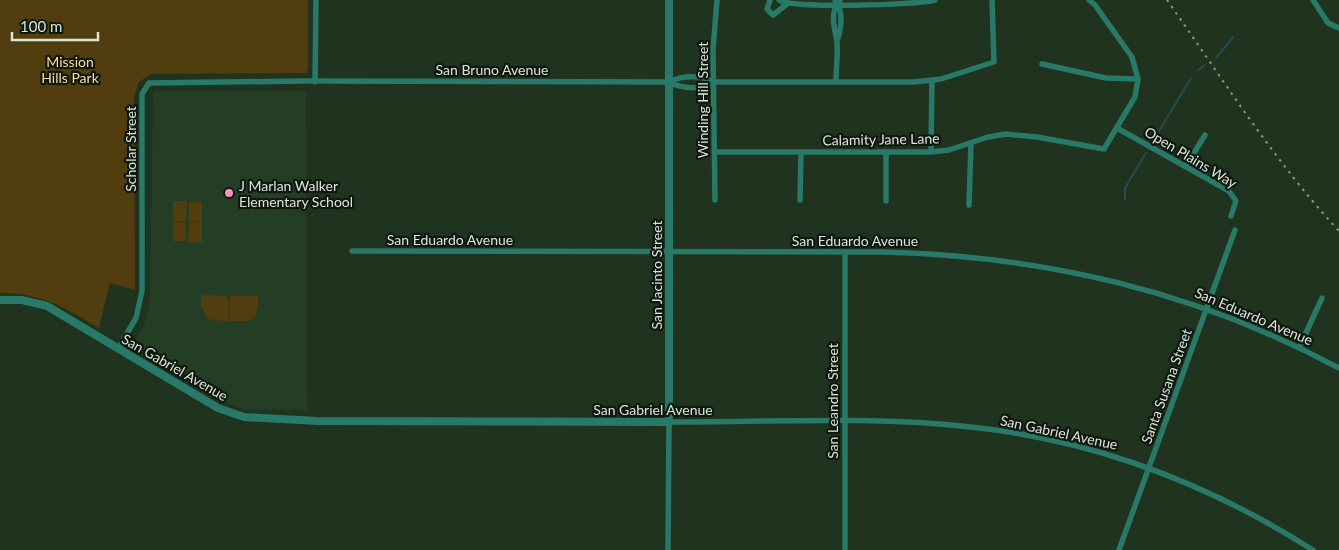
<svg xmlns="http://www.w3.org/2000/svg" width="1339" height="550" viewBox="0 0 1339 550" font-family="Lato,sans-serif">
	<style>
		.built { fill: #243e25 }
		.green { fill: #523d0f }
		.lines { fill: none; stroke-linecap: round; stroke-linejoin: round }
		.stream { stroke: #214d53; stroke-width: 2 }
		.minor { stroke: #297968; stroke-width: 5.5 }
		.tertiary { stroke: #297968; stroke-width: 8 }
		.rail { stroke: #889888; stroke-width: 2; stroke-dasharray: 2.5 5; stroke-linecap: butt }
		.poi-dot { fill: #fb8fc5; stroke: #0f180f; stroke-width: 2 }
		.labels { text-anchor: middle; dominant-baseline: central; stroke-width: 4.5; stroke-linejoin: round; paint-order: stroke }
		.park-label { font-size: 14px; fill: #fedb99; stroke: #0f180f }
		.street-label { font-size: 14px; fill: #d8e5d8; stroke: #0f180f }
		.poi-label { font-size: 14px; fill: #d8e5d8; stroke: #0f180f; text-anchor: start }
	</style>
	<rect width="100%" height="100%" fill="#1f331f"/>
	<!-- built -->
	<path class="built" d="M153,91H306L307,411L244,409L230,404L132,345L144,325L150,302Z"/>
	<!-- green -->
	<path class="green" d="M0,0H308V69L306,73L151,74L139,82L134,97L135,290L110,283L99,328C62,307 44,293 0,293Z
		M173,201H187L186,221H173Z
		M189,202H202V221H189Z
		M173,222H186V241H173Z
		M189,222H202V242H188Z
		M201,295L226,296L229,303V322L208,319L201,306Z
		M230,296H258V307L255,317L248,321H230Z"/>
	<g class="lines">
		<!-- stream -->
		<path class="stream" d="M1216,58L1233,37
			M1198,70L1205,65
			M1153,141L1191,78
			M1125,200V188L1146,153"/>
		<!-- minor -->
		<path class="minor" d="M770,0L767,9L773,15L787,4
			M779,0C789,9 917,5 935,0
			M835,0L837,4C830,17 835,29 837,42C838,55 836,69 836,82
			M1313,0L1328,23L1339,28
			M837,41C841,29 844,15 837,4L840,0
			M1042,64L1106,78L1138,79
			M315,82L316,0
			M669,82C682,75 702,75 715,82H914L941,79L994,62L992,0
			M1117,128L1229,191L1236,201L1231,216
			M715,152H931L949,150L988,137L1006,134L1037,137L1104,149L1135,97L1138,79L1132,57L1095,5L1089,0
			M931,152L932,81
			M1186,166L1205,135
			M715,200L713,50L717,0
			M800,200L801,152
			M886,201V152
			M969,205L971,143
			M352,251L882,252C1045,256 1195,291 1339,368
			M1299,348L1322,298
			M118,349L136,318L142,291V94L149,83L304,81L669,82C682,89 703,90 715,82
			M668,550L669,422C769,422 871,416 971,427C1094,440 1209,484 1313,550
			M845,550V252
			M1119,550L1235,230"/>
		<!-- tertiary -->
		<path class="tertiary" d="M0,300H22L47,306L218,408L244,417L318,421L669,422V0"/>
		<!-- rail -->
		<path class="rail" d="M1167,0C1222,78 1274,161 1339,231"/>
	</g>
	<!-- markers -->
	<circle class="poi-dot" cx="229" cy="193" r="5"/>
	<g class="labels">
		<!-- park labels -->
		<g class="park-label">
			<text x="70" y="61">Mission<tspan x="70" dy="16">Hills Park</tspan></text>
		</g>
		<!-- street labels -->
		<g class="street-label">
			<text x="492" y="69">San Bruno Avenue</text>
			<text transform="translate(702 100) rotate(-90)">Winding Hill Street</text>
			<text transform="translate(881 139) rotate(-1)">Calamity Jane Lane</text>
			<text transform="translate(130 149) rotate(-90)">Scholar Street</text>
			<text transform="translate(1191 157) rotate(31)">Open Plains Way</text>
			<text x="450" y="239">San Eduardo Avenue</text>
			<text x="855" y="240">San Eduardo Avenue</text>
			<text transform="translate(656 275) rotate(-90)">San Jacinto Street</text>
			<text transform="translate(1254 316) rotate(23)">San Eduardo Avenue</text>
			<text transform="translate(175 367) rotate(30)">San Gabriel Avenue</text>
			<text transform="translate(1166 386) rotate(-70)">Santa Susana Street</text>
			<text transform="translate(832 401) rotate(-90)">San Leandro Street</text>
			<text x="653" y="409">San Gabriel Avenue</text>
			<text transform="translate(1059 432) rotate(12)">San Gabriel Avenue</text>
		</g>
		<!-- poi labels -->
		<g class="poi-label">
			<text x="239" y="185">J Marlan Walker<tspan x="239" dy="16">Elementary School</tspan></text>
		</g>
	</g>
	<!-- scale -->
	<path d="M12 32v8h86v-8" fill="none" stroke="#d8e5d8" stroke-width="2.5"/>
	<text x="20" y="32" font-size="15" fill="#d8e5d8" stroke="#0f180f" stroke-width="4" paint-order="stroke">100 m</text>
</svg>
